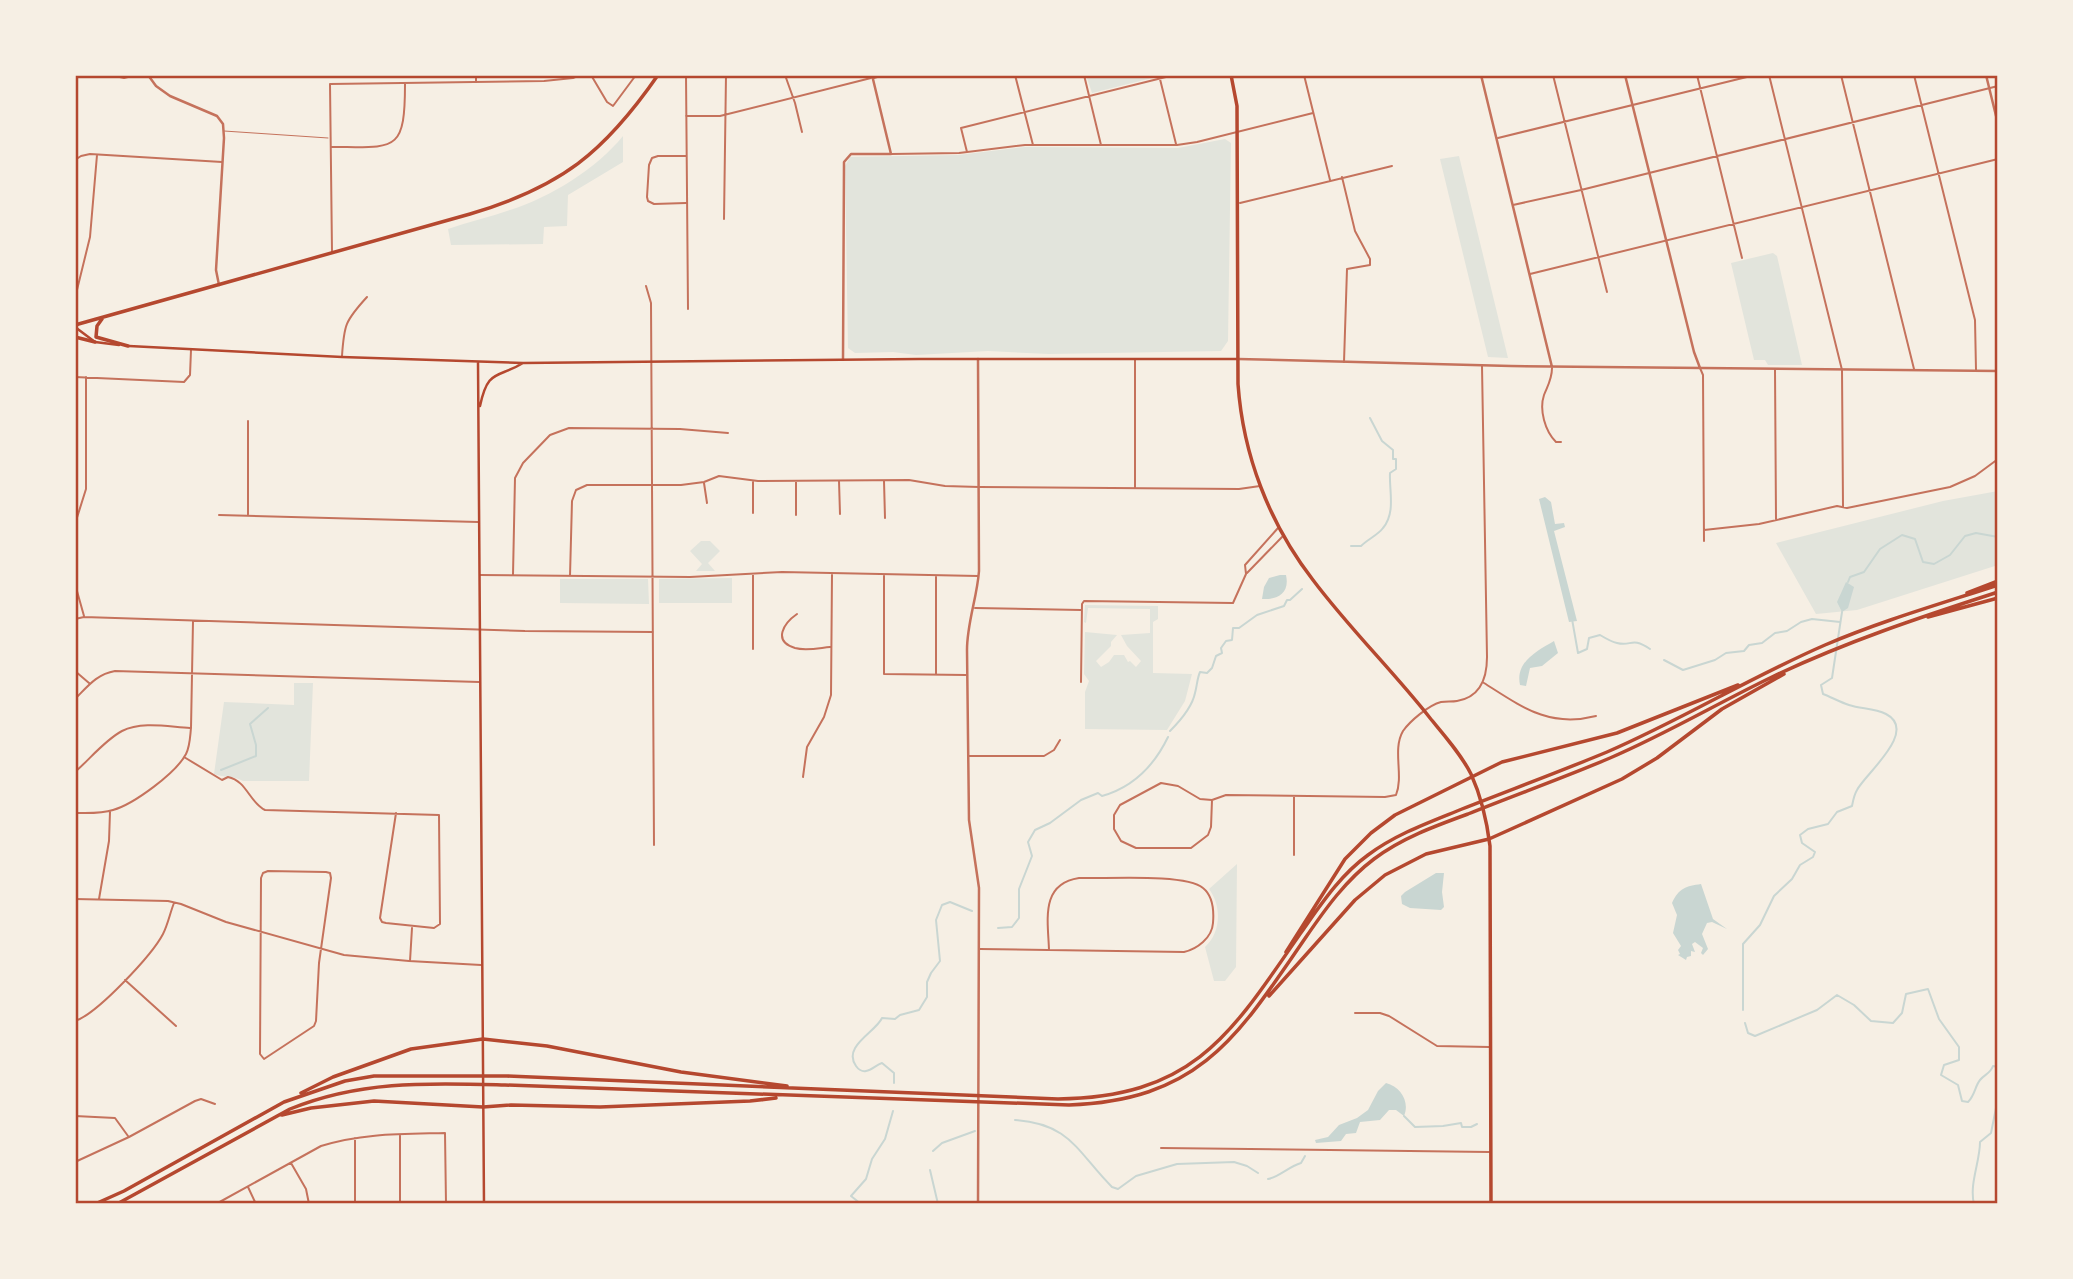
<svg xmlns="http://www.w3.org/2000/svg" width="2073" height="1279" viewBox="0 0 2073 1279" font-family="'Public Sans',sans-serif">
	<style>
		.green { fill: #e2e4dc }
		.water { fill: #c9d6d2 }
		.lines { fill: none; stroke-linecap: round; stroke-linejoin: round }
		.stream { stroke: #c9d6d2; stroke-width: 2 }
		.service { stroke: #c5725c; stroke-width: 1 }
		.minor { stroke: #c5725c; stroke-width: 2 }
		.tertiary { stroke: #c5725c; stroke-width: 2.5 }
		.secondary { stroke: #b5482f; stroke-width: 2.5 }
		.primary { stroke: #b5482f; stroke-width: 3.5 }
		.trunk { stroke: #b5482f; stroke-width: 3.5 }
		.neatline { fill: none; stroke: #b5482f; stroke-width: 2.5 }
	</style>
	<rect width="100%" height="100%" fill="#f6efe4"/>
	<!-- green -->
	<path class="green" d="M1086,75H1156V77L1092,93Z
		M623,136V162L568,195L567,226L544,227L543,244L451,245L448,229C468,222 490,217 510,210C551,197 596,169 623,136Z
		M1225,139L1231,143L1228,341L1221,351L1049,354L988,351L916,355L893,352L855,353L848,348L845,166L850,157L958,155L1025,147L1178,148Z
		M1459,156L1508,358L1488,357L1440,159Z
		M1773,253L1777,256L1802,365H1768L1765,360H1754L1731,263Z
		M1998,491V565L1857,610L1816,614L1776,543L1943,501Z
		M701,541H710L720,551L708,563L715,571H696L702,564L690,551Z
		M732,578V603H659V579Z
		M560,579H648L649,604L560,603Z
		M1085,605L1158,606V619L1153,622V673L1192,674L1185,701L1167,730L1085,729V692L1089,681L1084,674L1085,632L1117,635L1111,642V646L1096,661L1101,667L1109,662L1114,655H1124L1128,662L1130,661L1136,667L1141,661L1127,646L1121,635L1150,633V609L1088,608L1086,623L1084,622Z
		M294,683H313L309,781H243C233,775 225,778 214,774L224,702L294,705Z
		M1237,864L1236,967L1225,981H1214L1205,947C1221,933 1222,906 1209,889Z"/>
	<!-- water -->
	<path class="water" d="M1545,497L1551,502L1555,524L1564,523L1565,527L1554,531L1577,621L1569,622L1539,499Z
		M1280,575H1286C1290,593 1278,600 1262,599L1264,587L1269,578Z
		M1846,582L1854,587L1848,608L1842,612L1837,602Z
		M1554,641L1558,653L1542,666L1530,668L1526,686L1520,685C1515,662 1537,651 1554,641Z
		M1436,873H1444L1442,892L1444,907L1441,910L1410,908L1402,904L1401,896L1405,892Z
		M1701,884L1713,919L1727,929L1712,922L1707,923L1702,934L1708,949L1703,955L1701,953L1703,948L1695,942L1692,944L1695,952L1691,951V956L1687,957L1686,960L1678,955L1680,954L1678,950L1681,946L1673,933L1677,915L1672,903C1679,888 1686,886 1701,884Z
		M1386,1083C1401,1087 1410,1102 1404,1116L1396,1110H1389L1380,1120L1360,1122L1356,1133L1346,1134L1341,1141L1316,1143L1315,1140L1328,1137L1339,1125L1357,1118L1368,1110L1378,1091Z"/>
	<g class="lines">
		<!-- stream -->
		<path class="stream" d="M1351,546H1361C1368,539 1378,535 1383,528C1396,512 1389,491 1390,473L1396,469V459H1393V450L1382,441L1370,418
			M1848,582L1850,577L1864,572L1880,549L1902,535L1915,539L1923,562L1934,564L1950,555L1965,536L1976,533L1998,537
			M1572,619L1578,653L1587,649L1589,638L1600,635C1605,638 1612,642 1617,643C1632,647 1631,636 1650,649
			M1664,660L1683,670L1715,660L1726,653L1744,651L1749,645L1762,643L1775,633L1787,631L1801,622L1812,619L1840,622
			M1170,731C1180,721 1192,708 1195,693C1197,686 1197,679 1200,672L1207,673L1212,668L1216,656L1222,653L1221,648L1226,641L1232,640L1233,628H1239L1257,615L1284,606L1287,600H1290L1302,589
			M221,770L256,756V745L250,724L268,708
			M998,928L1012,927L1019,918V889L1032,856L1028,842L1035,830L1050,823L1081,800L1098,793L1102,796C1134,787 1154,766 1168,737
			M1743,1010V944L1760,925L1774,896L1792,879L1800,865L1813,857L1815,852L1802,843L1800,835L1808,829L1828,824L1837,812L1852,806C1853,801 1854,795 1857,790C1865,774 1919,731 1886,714C1874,708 1861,709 1849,705C1840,702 1831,697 1823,694L1821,685L1832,678L1842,612
			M1745,1023L1748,1033L1755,1036L1817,1010L1837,995L1854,1005L1871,1021L1893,1023L1902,1013L1906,994L1928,989L1939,1019L1959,1047V1060L1944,1065L1941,1075L1958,1085L1962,1101L1968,1102C1975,1095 1975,1086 1980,1080C1985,1074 1990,1074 1993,1066L1998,1067
			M894,1083V1073L882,1063C876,1065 872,1070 866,1071C862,1072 858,1069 856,1066C842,1046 876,1032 882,1018L895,1019L900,1015L919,1010L927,997V982L931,973L940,961L936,920L942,905L950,902L972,911
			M1404,1116L1415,1127L1443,1126L1461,1123L1462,1127H1471L1477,1124
			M1015,1120C1071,1124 1077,1152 1112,1187L1118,1189L1136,1176L1177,1164L1234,1162L1247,1166L1258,1173
			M933,1151L942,1143L975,1131
			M930,1170L938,1204
			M1268,1179C1279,1177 1288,1167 1301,1163L1305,1156
			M861,1204L851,1196L866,1179L872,1159L885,1139L893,1111
			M1974,1204C1969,1184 1980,1162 1980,1142L1991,1133L1998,1098"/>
		<!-- service -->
		<path class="service" d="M224,131L328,138"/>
		<!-- minor -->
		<path class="minor" d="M111,75L124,78L136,75
			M476,75V82
			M591,75L607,102L613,106L636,75
			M686,75L688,309
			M785,75L795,103L802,132
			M1015,75L1033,145
			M1084,75L1101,145
			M1159,75L1176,144
			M1304,75L1330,180
			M1553,75L1607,292
			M1697,75L1742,258
			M1769,75L1842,370L1843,507
			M1841,75L1914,369
			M1914,75L1975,320L1976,370
			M686,116H720L871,78
			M1498,138L1755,75
			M331,147C395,147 405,154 405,84
			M967,152L961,128L1174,75
			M891,154L959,153L1025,145H1177L1197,142L1313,113
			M686,156H658L652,158L649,165L647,197L648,201L654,204L686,203
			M75,160L81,156L90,154L222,162
			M1342,177L1355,231L1370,259V265L1347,269L1344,362
			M1240,203L1392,166
			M1513,205L1581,190L1998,86
			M724,219L726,75
			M332,252L330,84L544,81L573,78L580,75
			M1530,274L1998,159
			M646,286L651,303L654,845
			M75,298L90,237L97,155
			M342,356C344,325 345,321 367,297
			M1552,368C1552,379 1548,385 1544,395C1539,410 1545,431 1556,442H1561
			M1700,368L1703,375L1704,541
			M1775,370L1776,519
			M75,377L184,382L190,375L191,350
			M248,421V514
			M839,481L840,514
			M884,481L885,518
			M796,482V515
			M704,483L707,503
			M1135,487V360
			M753,513V482
			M219,515L478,522
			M75,524L86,489V377
			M1704,530L1759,524L1837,506L1847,508L1950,487L1975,476L1998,459
			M1247,573L1282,537
			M753,574V649
			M480,575L690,577L782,572L978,576
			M513,575L515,478L523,463L550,435L569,428L680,429L728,433
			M884,575V674L966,675
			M570,576L572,501L576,490L587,485H681L704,482L719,476L758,481L909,480L945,486L979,487L1239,489L1260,486
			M75,584L84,616
			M975,608L1081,610
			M797,614C784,623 772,641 795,648C806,651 819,648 830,647
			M75,619L84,617L525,631L653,632
			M75,671L89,683
			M936,673V577
			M1081,682L1082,604L1084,601L1233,603L1246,574L1245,565L1278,528
			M1484,683C1522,707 1549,728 1596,716
			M75,699C88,686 97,674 115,671L479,682
			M968,756H1044L1054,750L1060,740
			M184,757L222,780L228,777C247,781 249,802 265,810L439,815L440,924L434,928L386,923L382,922L380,918L396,813
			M75,772C90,759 105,740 122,731C142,721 169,727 190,728
			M803,777L807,747L824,717L831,695L832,574
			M1212,800L1211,827L1208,835L1191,848H1136L1121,841L1114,829V815L1120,805L1161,783L1178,786L1200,799L1212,800L1226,795L1385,797L1396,795C1404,775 1392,750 1403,731C1410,721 1429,705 1441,702C1446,701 1452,702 1457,701C1481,697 1487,678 1487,657L1482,366
			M75,813C88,813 101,814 113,810C134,804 176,773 186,754C190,746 190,737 191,728L193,621
			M1294,855V797
			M268,871L326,872L330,873L331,878L319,963L316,1021L314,1026L264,1059L260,1054L261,878L263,873Z
			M1079,878C1104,879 1186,873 1203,888C1213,896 1214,911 1213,923C1212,938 1197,949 1184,952L1049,950C1048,920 1040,884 1079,878Z
			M75,899L168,901L181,904L226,922L344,955L409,961L481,965
			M99,899L109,841L110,812
			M980,949L1048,950
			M410,961L412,928
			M125,980L176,1026
			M1355,1013H1380L1389,1016L1437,1046L1489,1047
			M75,1021C97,1014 152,955 163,934C168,924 170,913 174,903
			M75,1116L115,1118L128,1136
			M400,1135V1204
			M355,1138V1204
			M1161,1148L1489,1152
			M75,1162L129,1137L195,1101L201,1099L215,1104
			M291,1163L306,1189L309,1204
			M248,1187L256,1204
			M216,1204L321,1146C362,1133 403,1134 445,1133L446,1204"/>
		<!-- tertiary -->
		<path class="tertiary" d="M148,75L156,86L170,96L217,116L223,124L224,138L216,270L219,285
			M1481,75L1552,367
			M1625,75L1694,352L1700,368
			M1986,75L1998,124
			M873,78L883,75
			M843,359L844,162L851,154H891L872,75
			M978,359L979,571C977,598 967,623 967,650L969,820L979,888L978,1204
			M1238,359L1511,366L1998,371"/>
		<!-- secondary -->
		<path class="secondary" d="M75,327L95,342L119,345
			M129,346L342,357L523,363L919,359H1237
			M478,362L484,1204
			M480,406C488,368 497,379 523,363"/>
		<!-- primary -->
		<path class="primary" d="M102,319L97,326L96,337L128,346
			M75,325L470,214C561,187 604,153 658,75
			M75,337L95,342"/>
		<!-- trunk -->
		<path class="trunk" d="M1231,75L1237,106L1238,384C1243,455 1269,523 1313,580C1349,628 1393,671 1430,718C1444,735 1461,754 1471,774C1481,796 1487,822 1490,846L1491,1204
			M1967,593L1998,581
			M1928,617L1998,598
			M1286,952L1345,859L1371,833L1395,815L1502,762L1617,733L1738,685
			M1269,996L1355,900L1385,875L1426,854L1489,839L1622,779L1657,758L1722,709L1784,674
			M301,1093L333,1077L411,1049L483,1039L547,1046L681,1072L787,1086
			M282,1115L311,1108L374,1101L483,1107L511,1105L600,1107L750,1101L776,1098
			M95,1204L124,1191L284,1102L345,1081L374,1076H507L1058,1099C1193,1097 1230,1036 1300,934C1320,906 1339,876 1368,855C1396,834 1430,822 1462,809C1510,790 1559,772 1607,752C1681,720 1751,677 1825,645C1881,621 1940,604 1998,585
			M117,1204L290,1109C361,1080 429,1083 505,1085L1069,1105C1201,1100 1238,1036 1306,937C1326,908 1346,880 1374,859C1402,838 1435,826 1468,814C1515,795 1563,778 1610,758C1666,734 1718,703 1772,677C1845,642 1921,617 1998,592"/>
	</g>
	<!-- border -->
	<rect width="2073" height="1279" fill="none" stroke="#f6efe4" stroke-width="154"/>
	<rect x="77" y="77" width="1919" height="1125" class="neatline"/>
</svg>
